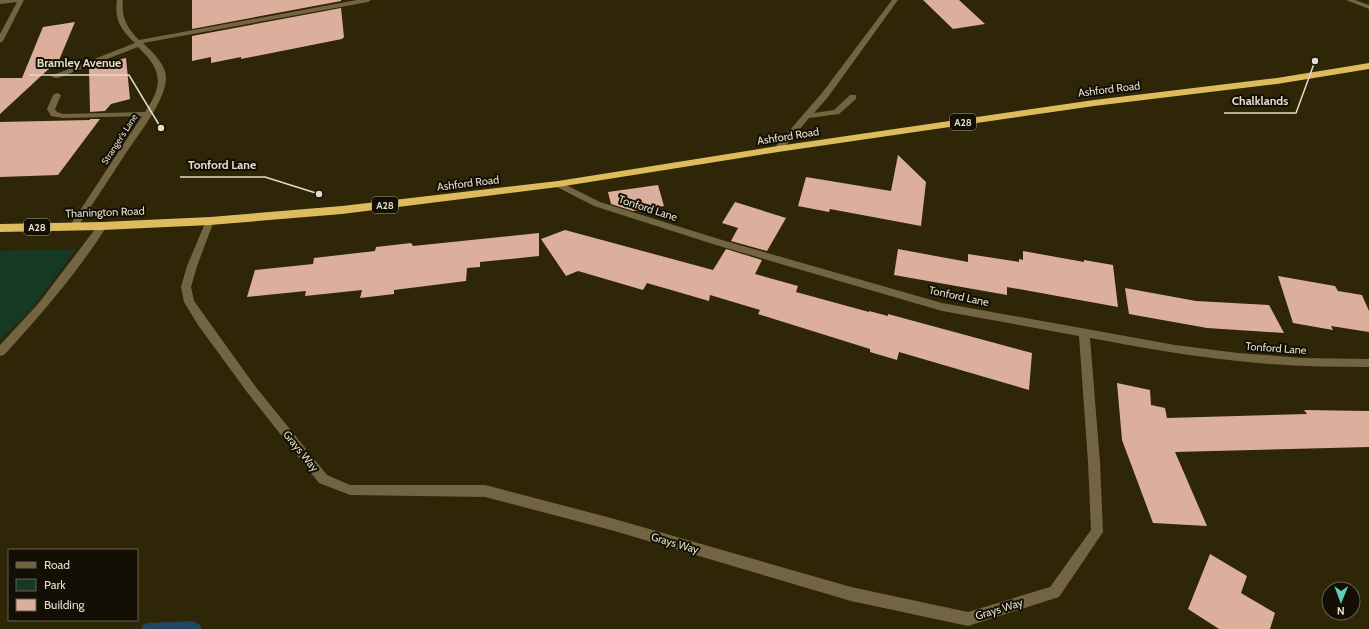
<svg xmlns="http://www.w3.org/2000/svg" width="1369" height="629" viewBox="0 0 1369 629" font-family="Cabin,sans-serif">
	<style>
		.green { fill: #153924 }
		.lines { fill: none; stroke-linecap: round; stroke-linejoin: round }
		.stream { fill: #234660; fill-rule: evenodd }
		.building { fill: #dcae9c }
		.minor { fill: #736542; fill-rule: evenodd }
		.highway { fill: #debc5d; fill-rule: evenodd }
		.labels { text-anchor: middle; dominant-baseline: central; stroke-width: 4; stroke-linejoin: round; paint-order: stroke }
		.far-street-label { font-size: 9px; fill: #e2ddcc; stroke: #130f04 }
		.shield { fill: #130f04; stroke: #a49f90; stroke-width: 1 }
		.shield-label { font-size: 10px; font-weight: bold; fill: #e2ddcc }
		.street-label { font-size: 11px; fill: #e2ddcc; stroke: #130f04 }
		.leader { fill: none; stroke: #e2ddcc; stroke-width: 1.5 }
		.callout-dot { fill: #e2ddcc; stroke: #130f04; stroke-width: 1.5 }
		.callout-label { font-size: 12px; text-anchor: middle; font-weight: bold; fill: #e2ddcc; stroke: #130f04; stroke-width: 4; stroke-linejoin: round; paint-order: stroke }
	</style>
	<rect width="100%" height="100%" fill="#2e2607"/>
	<!-- green -->
	<path class="green" d="M76,249L32,309L0,340V251Z"/>
	<g class="lines">
		<!-- stream -->
		<path class="stream" d="M193,621L200,625L202,629H141L143,625L147,623Z"/>
	</g>
	<!-- building -->
	<path class="building" d="M192,0H341V1L192,29Z
		M923,0H959L985,24L953,29Z
		M341,8L344,37L342,39L241,59V57L211,63V57L192,61V36Z
		M75,22L57,65H53L0,114V78H22L43,27Z
		M126,58L130,99L111,104L105,111L90,112L89,67Z
		M90,119H100L58,175L0,177V122L90,120Z
		M898,155L926,182L921,226L830,209L829,212L798,206L806,177L891,191Z
		M658,185L664,206L633,211L611,204L608,192Z
		M735,202L786,218L767,251L731,241L738,228L722,223Z
		M565,230L713,270L726,249L762,260L755,274L798,286L796,292L869,312V311L888,316V314L1032,353L1029,390L899,352L897,360L870,352V349L758,314L760,310L710,295L709,301L647,283L643,290L578,271L566,276L541,239Z
		M539,233V256L480,262V267L467,268L466,281L394,290V294L360,298L362,290L305,296L306,291L247,297L255,270L313,264L314,258L375,251L376,247L411,243L413,246Z
		M898,249L968,262V254L1019,262V259L1023,260V251L1084,262V260L1113,265L1118,307L1007,287V295L894,275Z
		M1278,276L1335,286L1338,291L1362,295L1369,311V332L1331,326L1333,330L1293,323Z
		M1125,288L1196,301L1269,305L1284,333L1207,328L1129,314Z
		M1117,383L1150,390L1151,405L1165,408L1167,418L1307,414L1304,410L1369,411V447L1175,452L1207,526L1153,523L1122,440Z
		M1210,554L1247,576L1241,593L1275,613L1270,629H1219L1188,609Z"/>
	<g class="lines">
		<!-- minor -->
		<path class="minor" d="M0,0H24L3,41L0,43V34L17,2L0,4Z
			M117,0H123C121,17 127,28 139,40L357,0H371L368,2L143,43C152,52 166,64 166,78C166,100 138,135 126,153C110,178 93,203 77,228L74,229L69,226L71,224L142,116L63,118L51,116L47,109L53,95L57,93L61,95L55,109L57,112L63,114L145,112C164,84 162,70 138,47L58,78H55L51,76L135,43C121,30 114,20 117,0Z
			M892,0H898L828,97L814,113L834,110L850,95H856V99L839,114L809,118L781,151H775V147L822,93Z
			M1346,0H1355L1369,5V9Z
			M558,181L600,202L722,240L942,303L1175,345L1238,353L1303,358L1369,359V367C1325,367 1281,366 1238,361C1188,356 1139,347 1090,338L1100,462L1103,532L1059,597L968,626L851,601L611,530L485,497L350,495L319,483L247,392L198,325L184,302L181,287L187,266L206,221L210,218L213,219L214,221L197,266L191,287L194,301L255,386L327,475L350,485H485L611,518L851,587L968,612L1050,587L1091,530L1088,462L1079,336L942,311L716,245L594,206L555,186L554,184Z
			M102,223L107,226C77,273 41,315 4,355L0,356V345L38,304L99,224Z"/>
		<!-- highway -->
		<path class="highway" d="M1369,63V69L1277,84L1094,106L778,152L558,187L342,214L210,225L102,230L0,232V224L102,222L210,217L342,206L558,181L778,146L1094,100L1277,78Z"/>
	</g>
	<g class="labels">
		<!-- far-street labels -->
		<g class="far-street-label">
			<text transform="translate(119 139) rotate(-57)">Stranger's Lane</text>
		</g>
		<!-- shield labels -->
		<g class="shield">
			<rect x="950" y="114" width="26" height="16" rx="3"/>
			<rect x="372" y="197" width="26" height="16" rx="3"/>
			<rect x="24" y="219" width="26" height="16" rx="3"/>
		</g>
		<g class="shield-label">
			<text x="963" y="122">A28</text>
			<text x="385" y="205">A28</text>
			<text x="37" y="227">A28</text>
		</g>
		<!-- street labels -->
		<g class="street-label">
			<text transform="translate(1109 89) rotate(-7)">Ashford Road</text>
			<text transform="translate(788 136) rotate(-9)">Ashford Road</text>
			<text transform="translate(468 183) rotate(-7)">Ashford Road</text>
			<text transform="translate(648 208) rotate(18)">Tonford Lane</text>
			<text transform="translate(105 212) rotate(-2)">Thanington Road</text>
			<text transform="translate(959 296) rotate(12)">Tonford Lane</text>
			<text transform="translate(1276 348) rotate(4)">Tonford Lane</text>
			<text transform="translate(301 451) rotate(51)">Grays Way</text>
			<text transform="translate(675 543) rotate(16)">Grays Way</text>
			<text transform="translate(999 609) rotate(-17)">Grays Way</text>
		</g>
	</g>
	<!-- callouts -->
	<path class="leader" d="M161 128L129 75H29M1315 61L1296 113H1224M319 194L265 177H180"/>
	<g class="callout-dot">
		<circle cx="161" cy="128" r="4"/>
		<circle cx="1315" cy="61" r="4"/>
		<circle cx="319" cy="194" r="4"/>
	</g>
	<g class="callout-label">
		<text x="79" y="67">Bramley Avenue</text>
		<text x="1260" y="105">Chalklands</text>
		<text x="222" y="169">Tonford Lane</text>
	</g>
	<!-- legend -->
	<rect x="8" y="549" width="130" height="72" fill="#130f04" stroke="#666154"/>
	<rect x="16" y="562" width="20" height="6" fill="#736542" stroke="#666154"/>
	<text x="44" y="569" font-size="12" fill="#e2ddcc">Road</text>
	<rect x="16" y="579" width="20" height="12" fill="#153924" stroke="#666154"/>
	<text x="44" y="589" font-size="12" fill="#e2ddcc">Park</text>
	<rect x="16" y="599" width="20" height="12" fill="#dcae9c" stroke="#666154"/>
	<text x="44" y="609" font-size="12" fill="#e2ddcc">Building</text>
	<!-- north arrow -->
	<g transform="translate(1341 601) rotate(181)"><circle r="19" fill="#130f04" stroke="#666154"/>
	<path d="M0-3L7 15L0 10L-7 15Z" fill="#5eceb7"/>
	<text y="-6" font-size="11" font-weight="bold" text-anchor="middle" fill="#e2ddcc">N</text>
	</g>
</svg>
